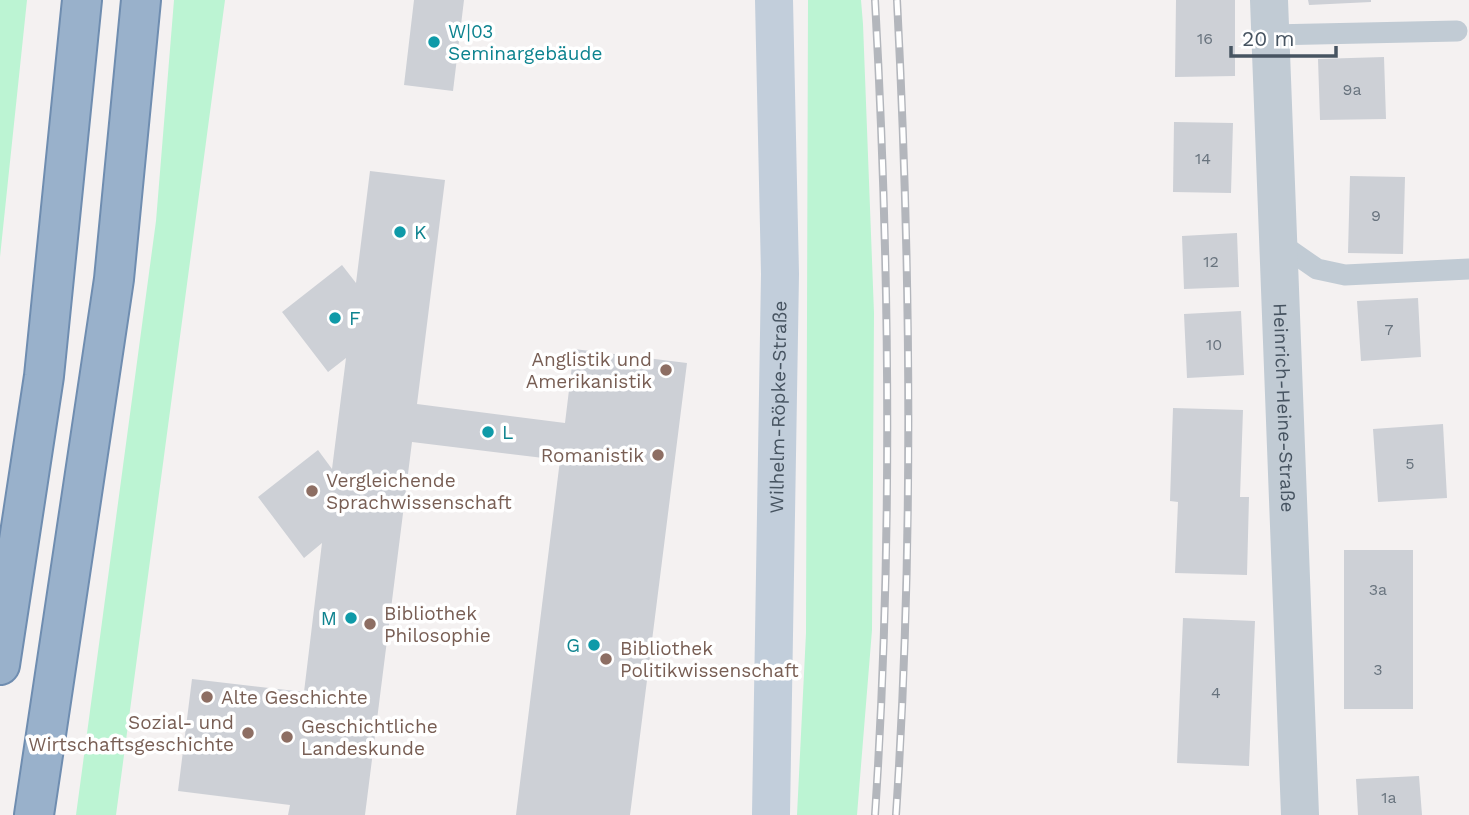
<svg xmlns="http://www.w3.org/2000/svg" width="1469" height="815" viewBox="0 0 1469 815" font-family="'Work Sans',sans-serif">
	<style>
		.green { fill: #bcf4d3 }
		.building { fill: #cdd0d6 }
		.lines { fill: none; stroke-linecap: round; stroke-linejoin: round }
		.trunk-casing { stroke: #6f8db0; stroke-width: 42 }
		.service { stroke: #c1cbd4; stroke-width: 21 }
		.minor { stroke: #c1cbd4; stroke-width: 38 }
		.secondary { stroke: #c2cedb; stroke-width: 38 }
		.trunk { stroke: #99b1cb; stroke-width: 38 }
		.rail-casing { stroke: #b3b6bc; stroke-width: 8 }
		.rail { stroke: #fff; stroke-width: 5; stroke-dasharray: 16; stroke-linecap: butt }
		.culture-dot { fill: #0f9aa8; stroke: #fff; stroke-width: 2.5 }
		.education-dot { fill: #8d6e63; stroke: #fff; stroke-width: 2.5 }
		.labels { text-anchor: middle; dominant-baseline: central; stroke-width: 7; stroke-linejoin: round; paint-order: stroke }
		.number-label { font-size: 16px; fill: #68737e }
		.culture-label { font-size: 19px; fill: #0d838f; stroke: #fff; text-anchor: start }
		.education-label { font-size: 19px; fill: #785e54; stroke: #fff; text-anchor: start }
		.street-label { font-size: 19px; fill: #475461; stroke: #fff }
	</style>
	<rect width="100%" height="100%" fill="#f4f1f1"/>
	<!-- green -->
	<path class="green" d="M0,0H27L0,257Z
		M174,0H225L116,815H76L156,221Z
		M808,0H861L863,24L874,313L872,630L857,815H797L806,633Z"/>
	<!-- building -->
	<path class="building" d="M414,0H464L453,91L404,85Z
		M1176,0H1235V76L1175,77Z
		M1308,0H1371V2L1309,5Z
		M1384,57L1386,119L1320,120L1318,59Z
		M1174,122L1233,123L1231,193L1173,192Z
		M370,171L445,180L417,404L565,423L574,349L687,363L630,815H516L560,460L412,442L365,815H288L290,805L178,791L192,679L304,692L322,543L304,558L258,497L318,450L332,469L346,358L328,372L282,312L342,265L356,283Z
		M1350,176L1405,177L1403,254L1348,253Z
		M1237,233L1239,287L1184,289L1182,236Z
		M1418,298L1421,357L1361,361L1357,301Z
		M1241,311L1244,375L1187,378L1184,314Z
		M1173,408L1243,410L1240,497H1249L1247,575L1175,573L1178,502L1170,501Z
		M1443,424L1447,498L1378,502L1373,429Z
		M1344,550H1413V709H1344Z
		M1183,618L1255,621L1249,766L1177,763Z
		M1419,776L1422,815H1358L1356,779Z"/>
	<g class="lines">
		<defs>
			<path id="trunk" d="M0,665L44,376L82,0
				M34,815L114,279L141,0"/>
		</defs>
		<!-- trunk casing -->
		<use href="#trunk" class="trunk-casing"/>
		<!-- service -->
		<path class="service" d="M1270,35L1457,31
			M1278,242L1317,269L1345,275L1469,269"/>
		<!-- minor -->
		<path class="minor" id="s1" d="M1269,0L1300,815"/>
		<!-- secondary -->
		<path class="secondary" id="s2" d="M771,815L780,274L774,0"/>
		<!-- trunk -->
		<use href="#trunk" class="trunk"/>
		<defs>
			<path id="rail" d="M875,815C893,543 890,272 875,0
				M896,815C914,543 911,272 897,0"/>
		</defs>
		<!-- rail casing -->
		<use href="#rail" class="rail-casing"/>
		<!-- rail -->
		<use href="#rail" class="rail"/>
	</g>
	<!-- markers -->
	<g class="culture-dot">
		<circle cx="434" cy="42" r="7"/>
		<circle cx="400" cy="232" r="7"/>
		<circle cx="335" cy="318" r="7"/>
		<circle cx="488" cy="432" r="7"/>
		<circle cx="351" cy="618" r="7"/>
		<circle cx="594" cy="645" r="7"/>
	</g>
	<g class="education-dot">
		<circle cx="666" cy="370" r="7"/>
		<circle cx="658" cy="455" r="7"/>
		<circle cx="312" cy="491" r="7"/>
		<circle cx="370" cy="624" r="7"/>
		<circle cx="606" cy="659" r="7"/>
		<circle cx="207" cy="697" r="7"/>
		<circle cx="248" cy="733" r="7"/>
		<circle cx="287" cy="737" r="7"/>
	</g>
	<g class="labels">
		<!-- number labels -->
		<g class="number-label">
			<text x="1205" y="38">16</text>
			<text x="1352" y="89">9a</text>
			<text x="1203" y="158">14</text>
			<text x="1376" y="215">9</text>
			<text x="1211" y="261">12</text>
			<text x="1389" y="329">7</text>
			<text x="1214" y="344">10</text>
			<text x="1410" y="463">5</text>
			<text x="1378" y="589">3a</text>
			<text x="1378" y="669">3</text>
			<text x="1216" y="692">4</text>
			<text x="1389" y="797">1a</text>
		</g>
		<!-- culture labels -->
		<g class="culture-label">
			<text x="448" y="31">W|03<tspan x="448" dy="22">Seminargebäude</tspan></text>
			<text x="414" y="232">K</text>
			<text x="349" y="318">F</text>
			<text x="502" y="432">L</text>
			<text x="337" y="618" text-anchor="end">M</text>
			<text x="580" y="645" text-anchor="end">G</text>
		</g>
		<!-- education labels -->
		<g class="education-label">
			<text x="652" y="359" text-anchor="end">Anglistik und<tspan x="652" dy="22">Amerikanistik</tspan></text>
			<text x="644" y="455" text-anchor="end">Romanistik</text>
			<text x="326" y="480">Vergleichende<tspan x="326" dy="22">Sprachwissenschaft</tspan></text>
			<text x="384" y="613">Bibliothek<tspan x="384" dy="22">Philosophie</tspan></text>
			<text x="620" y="648">Bibliothek<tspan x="620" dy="22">Politikwissenschaft</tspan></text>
			<text x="221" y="697">Alte Geschichte</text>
			<text x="234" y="722" text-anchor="end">Sozial- und<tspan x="234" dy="22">Wirtschaftsgeschichte</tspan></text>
			<text x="301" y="726">Geschichtliche<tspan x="301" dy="22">Landeskunde</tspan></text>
		</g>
		<!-- street labels -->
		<g class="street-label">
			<text stroke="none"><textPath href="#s2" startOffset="408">Wilhelm-Röpke-Straße</textPath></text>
			<text stroke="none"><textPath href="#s1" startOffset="408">Heinrich-Heine-Straße</textPath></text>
		</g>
	</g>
	<!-- scale -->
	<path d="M1231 46v10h105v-10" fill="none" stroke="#475461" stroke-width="3.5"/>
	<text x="1242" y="46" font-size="21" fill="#475461" stroke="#ffffff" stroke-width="5" paint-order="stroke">20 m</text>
</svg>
